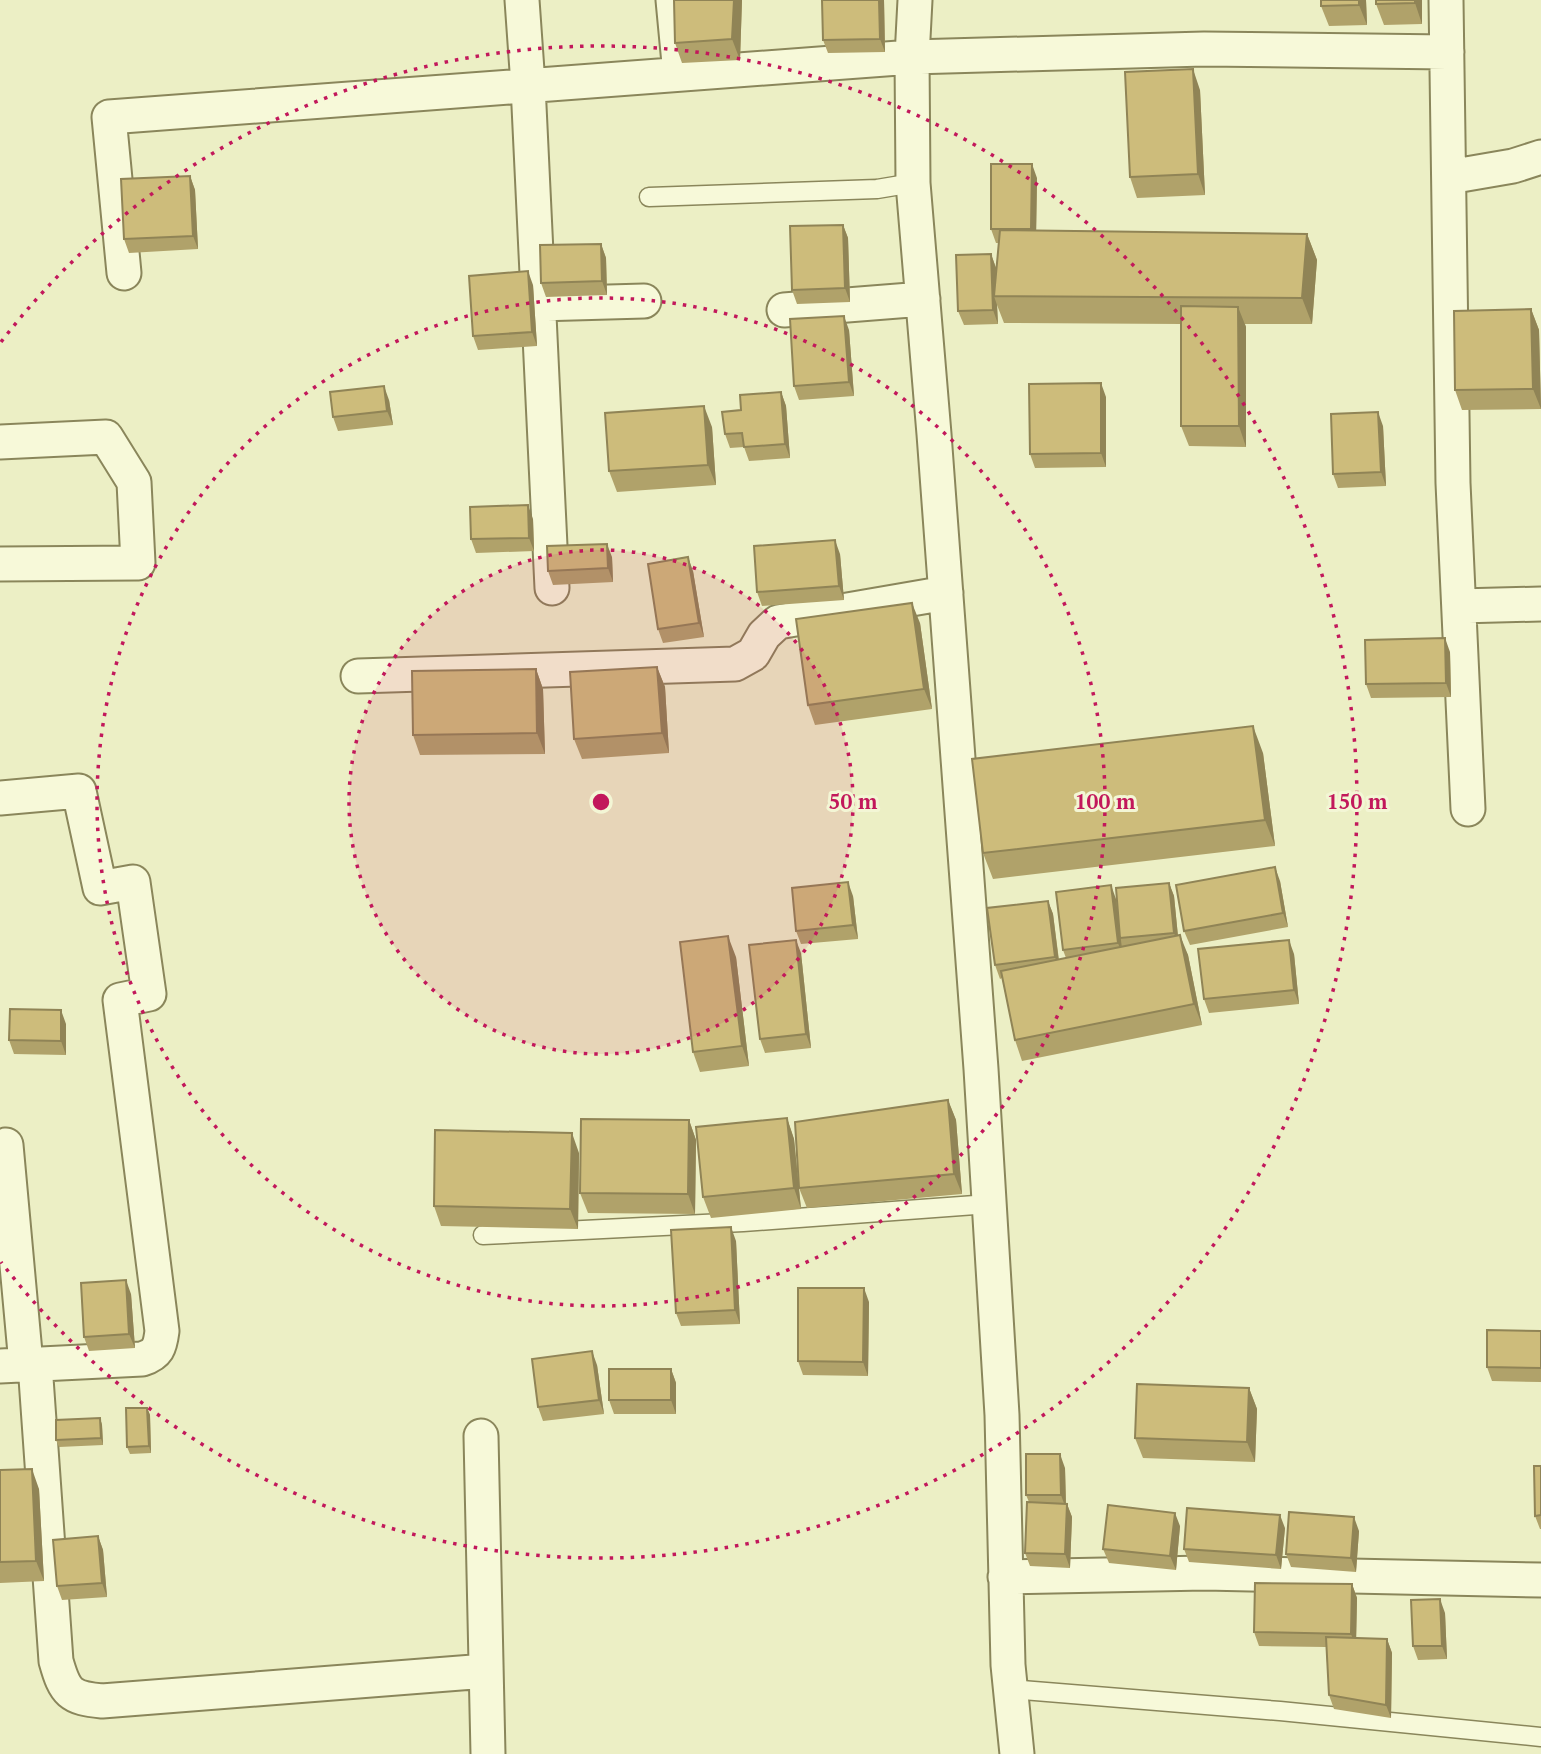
<svg xmlns="http://www.w3.org/2000/svg" width="1541" height="1754" viewBox="0 0 1541 1754" font-family="'PT Serif',serif">
	<style>
		.lines { fill: none; stroke-linecap: round; stroke-linejoin: round }
		.lane-casing { stroke: #8a865b; stroke-width: 21 }
		.street-casing { stroke: #8a865b; stroke-width: 37 }
		.lane { stroke: #f7f9d9; stroke-width: 18 }
		.street { stroke: #f7f9d9; stroke-width: 33 }
		.wall { fill: #b0a26a }
		.shaded-wall { fill: #908456 }
		.building { fill: #cdbc7b; stroke: #908456; stroke-width: 2 }
		.ring { fill: none; stroke: #c2185b; stroke-width: 3.5; stroke-dasharray: 3.5 7 }
		.centre { fill: #c2185b; stroke: #f3f6d5; stroke-width: 3.5 }
		.ring-label { font-size: 21px; text-anchor: middle; font-weight: bold; fill: #c2185b; stroke: #f3f6d5; stroke-width: 6; stroke-linejoin: round; paint-order: stroke }
	</style>
	<rect width="100%" height="100%" fill="#ecefc5"/>
	<g class="lines">
		<defs>
			<path id="lane" d="M649,197L877,189L913,183
				M483,1235L743,1222L989,1204
				M1010,1689L1280,1711L1541,1737"/>
			<path id="street" d="M522,0L528,85L552,588
				M673,0L680,74
				M915,0L912,57L913,183L934,434L981,1069L1002,1415L1008,1665L1017,1754
				M1446,0L1453,483L1468,809
				M1449,177L1513,166L1541,157
				M124,273L109,117L912,57L1204,49L1447,52
				M538,304L644,301
				M784,310L923,299
				M0,442L106,437L134,482L138,563L0,564
				M1459,606L1541,604
				M358,676L735,664L753,654L764,635L778,622L946,593
				M0,798L79,791L100,888L133,882L149,994L120,1000L162,1331C160,1347 158,1354 142,1359L0,1366
				M6,1145L26,1364
				M35,1364L56,1661C65,1693 70,1698 102,1701L486,1671
				M481,1436L488,1754
				M1005,1577L1205,1573L1541,1580"/>
		</defs>
		<!-- lane casing -->
		<use href="#lane" class="lane-casing"/>
		<!-- street casing -->
		<use href="#street" class="street-casing"/>
		<!-- lane -->
		<use href="#lane" class="lane"/>
		<!-- street -->
		<use href="#street" class="street"/>
	</g>
	<!-- wall -->
	<path class="wall" d="M742,0L740,60L682,63L675,43Z
		M884,0L885,52L828,53L823,40Z
		M1366,0L1367,25L1329,26L1321,6Z
		M1376,0H1422V24L1384,25L1376,4Z
		M1200,90L1205,195L1137,198L1130,177Z
		M190,176L195,190L198,249L129,253L124,239Z
		M1037,178L1036,230L1307,234L1317,260L1312,324H1245L1246,327V447L1189,446L1181,426V324L1004,323L997,305L998,324L964,325L958,311L991,254L996,268L999,243H996L991,229Z
		M843,225L848,238L850,302L797,304L792,290Z
		M601,244L606,258L607,295L546,297L541,283Z
		M533,285L537,346L478,350L473,336Z
		M1531,309L1539,330L1541,409L1462,410L1455,390Z
		M849,330L854,396L799,400L794,386Z
		M781,392L786,406L790,458L749,461L744,447L730,448L725,434L741,410Z
		M1106,397V467L1035,468L1030,454Z
		M389,400L393,425L338,431L333,417Z
		M1383,426L1386,486L1338,488L1333,474Z
		M712,427L716,485L617,492L609,471Z
		M533,519L534,551L476,553L471,539Z
		M840,554L844,600L762,606L757,592Z
		M612,557L613,582L553,585L548,571Z
		M693,571L704,637L663,643L658,629Z
		M920,623L932,709L815,725L808,705Z
		M1450,652L1451,697L1371,698L1366,684Z
		M657,667L665,687L669,753L582,759L574,739Z
		M536,669L543,689L545,754L420,755L413,735Z
		M1263,753L1275,846L993,879L983,853Z
		M1280,881L1288,927L1190,945L1184,931Z
		M1169,883L1174,896L1178,936L1188,955L1202,1025L1022,1061L1015,1040L1002,978L1000,979L995,965L1048,901L1053,914L1059,960L1066,958L1063,950L1116,899Z
		M853,896L858,939L801,944L796,931Z
		M801,953L811,1048L765,1053L760,1039Z
		M1294,954L1299,1004L1209,1013L1204,999Z
		M736,957L749,1066L700,1072L693,1052Z
		M66,1024V1055L14,1054L9,1040Z
		M948,1100L956,1120L962,1194L807,1208L799,1188Z
		M787,1118L794,1139L801,1209L711,1218L703,1197Z
		M689,1120L696,1140L695,1214L588,1213L580,1193Z
		M579,1153L578,1229L441,1226L434,1206Z
		M736,1241L740,1324L681,1326L676,1313Z
		M131,1294L135,1348L89,1351L84,1337Z
		M869,1302L868,1376L803,1375L798,1361Z
		M1541,1331V1382L1492,1381L1487,1367Z
		M597,1365L604,1414L543,1421L538,1407Z
		M671,1369L676,1383V1414H614L609,1400Z
		M1249,1388L1257,1409L1255,1462L1143,1458L1135,1438Z
		M147,1408L150,1415L151,1453L130,1454L127,1447Z
		M100,1418L102,1425L103,1445L59,1447L56,1440Z
		M1541,1466V1529H1540L1535,1516Z
		M1065,1468L1066,1504H1067L1072,1517L1070,1568L1030,1566L1025,1553L1029,1502L1026,1495Z
		M0,1470L39,1489L44,1581L0,1583Z
		M1180,1526L1176,1570L1109,1563L1103,1549Z
		M1285,1528L1281,1569L1189,1562L1184,1549Z
		M1359,1531L1356,1572L1291,1567L1286,1554Z
		M98,1536L103,1550L107,1597L62,1600L57,1586Z
		M1352,1584L1357,1598L1356,1638L1387,1639L1392,1653L1391,1718L1334,1709L1329,1695L1326,1647L1259,1646L1254,1632Z
		M1445,1613L1447,1659L1418,1660L1413,1646Z"/>
	<!-- shaded-wall -->
	<path class="shaded-wall" d="M734,0H742L740,60L732,39Z
		M879,0H884L885,52L880,39Z
		M1359,0H1366L1367,25L1359,5Z
		M1415,0H1422V24L1415,3Z
		M1193,69L1200,90L1205,195L1198,174Z
		M1032,164L1037,178L1036,243L1031,229Z
		M190,176L195,190L198,249L193,236Z
		M843,225L848,238L850,302L845,288Z
		M1307,234L1317,260L1312,324L1302,298Z
		M601,244L606,258L607,295L602,281Z
		M991,254L996,268L994,296L997,305L998,324L993,310Z
		M528,271L533,285L537,346L532,332Z
		M1238,307L1246,327V447L1239,426Z
		M1531,309L1539,330L1541,409L1533,389Z
		M844,316L849,330L854,396L849,382Z
		M1101,383L1106,397V467L1101,453Z
		M384,386L389,400L393,425L387,411Z
		M781,392L786,406L790,458L785,444Z
		M704,406L712,427L716,485L708,465Z
		M1378,412L1383,426L1386,486L1381,472Z
		M528,505L533,519L534,551L529,538Z
		M835,540L840,554L844,600L839,586Z
		M607,544L612,557L613,582L608,568Z
		M688,557L693,571L704,637L699,623Z
		M912,603L920,623L932,709L924,689Z
		M1445,638L1450,652L1451,697L1446,683Z
		M657,667L665,687L669,753L662,733Z
		M536,669L543,689L545,754L537,733Z
		M1253,726L1263,753L1275,846L1265,820Z
		M1275,867L1280,881L1288,927L1283,913Z
		M848,882L853,896L858,939L853,925Z
		M1169,883L1174,896L1179,947L1174,933Z
		M1111,885L1116,899L1123,957L1118,943Z
		M1048,901L1053,914L1060,971L1055,957Z
		M1180,935L1188,955L1202,1025L1194,1004Z
		M728,936L736,957L749,1066L742,1046Z
		M796,940L801,953L811,1048L806,1034Z
		M1289,940L1294,954L1299,1004L1294,990Z
		M61,1010L66,1024V1055L61,1041Z
		M948,1100L956,1120L962,1194L954,1174Z
		M787,1118L794,1139L801,1209L794,1188Z
		M689,1120L696,1140L695,1214L688,1194Z
		M572,1133L579,1153L578,1229L570,1209Z
		M731,1227L736,1241L740,1324L735,1310Z
		M126,1280L131,1294L135,1348L129,1334Z
		M864,1288L869,1302L868,1376L863,1362Z
		M592,1351L597,1365L604,1414L599,1400Z
		M671,1369L676,1383V1414L671,1400Z
		M1249,1388L1257,1409L1255,1462L1247,1442Z
		M147,1408L150,1415L151,1453L149,1446Z
		M100,1418L102,1425L103,1445L101,1438Z
		M1060,1454L1065,1468L1066,1509L1061,1495Z
		M32,1469L39,1489L44,1581L36,1561Z
		M1067,1504L1072,1517L1070,1568L1065,1554Z
		M1175,1513L1180,1526L1176,1570L1170,1556Z
		M1280,1515L1285,1528L1281,1569L1276,1555Z
		M1354,1517L1359,1531L1356,1572L1351,1558Z
		M98,1536L103,1550L107,1597L102,1583Z
		M1352,1584L1357,1598L1356,1647L1351,1634Z
		M1440,1599L1445,1613L1447,1659L1442,1646Z
		M1387,1639L1392,1653L1391,1718L1386,1705Z"/>
	<!-- building -->
	<path class="building" d="M674,0H734L732,39L675,43Z
		M822,0H879L880,39L823,40Z
		M1321,0H1359V5L1321,6Z
		M1376,0H1415V3L1376,4Z
		M1193,69L1198,174L1130,177L1125,72Z
		M991,164H1032L1031,229H991Z
		M190,176L193,236L124,239L121,179Z
		M843,225L845,288L792,290L790,226Z
		M1000,230L1307,234L1302,298L994,296Z
		M601,244L602,281L541,283L540,245Z
		M991,254L993,310L958,311L956,255Z
		M528,271L532,332L473,336L469,276Z
		M1181,306L1238,307L1239,426H1181Z
		M1531,309L1533,389L1455,390L1454,311Z
		M844,316L849,382L794,386L790,319Z
		M1101,383V453L1030,454L1029,384Z
		M384,386L387,411L333,417L330,392Z
		M781,392L785,444L744,447L742,433L725,434L722,412L741,410L740,395Z
		M704,406L708,465L609,471L605,413Z
		M1378,412L1381,472L1333,474L1331,414Z
		M528,505L529,538L471,539L470,507Z
		M835,540L839,586L757,592L754,546Z
		M607,544L608,568L548,571L547,546Z
		M688,557L699,623L658,629L648,564Z
		M912,603L924,689L808,705L796,619Z
		M1445,638L1446,683L1366,684L1365,640Z
		M657,667L662,733L574,739L570,672Z
		M536,669L537,733L413,735L412,671Z
		M1253,726L1265,820L983,853L972,759Z
		M1275,867L1283,913L1184,931L1176,885Z
		M848,882L853,925L796,931L792,888Z
		M1169,883L1174,933L1120,938L1116,888Z
		M1111,885L1118,943L1063,950L1056,892Z
		M1048,901L1055,957L995,965L987,908Z
		M1180,935L1194,1004L1015,1040L1001,971Z
		M728,936L742,1046L693,1052L680,942Z
		M796,940L806,1034L760,1039L749,945Z
		M1289,940L1294,990L1204,999L1198,949Z
		M10,1009L61,1010V1041L9,1040Z
		M948,1100L954,1174L799,1188L795,1122Z
		M787,1118L794,1188L703,1197L696,1127Z
		M581,1119L689,1120L688,1194L580,1193Z
		M435,1130L572,1133L570,1209L434,1206Z
		M731,1227L735,1310L676,1313L671,1230Z
		M126,1280L129,1334L84,1337L81,1283Z
		M798,1288H864L863,1362L798,1361Z
		M1487,1330L1541,1331V1368L1487,1367Z
		M592,1351L599,1400L538,1407L532,1359Z
		M609,1369H671V1400H609Z
		M1137,1384L1249,1388L1247,1442L1135,1438Z
		M126,1408H147L149,1446L127,1447Z
		M100,1418L101,1438L56,1440V1420Z
		M1026,1454H1060L1061,1495H1026Z
		M1534,1466H1541V1515L1535,1516Z
		M32,1469L36,1561L0,1562V1470Z
		M1027,1502L1067,1504L1065,1554L1025,1553Z
		M1108,1505L1175,1513L1170,1556L1103,1549Z
		M1187,1508L1280,1515L1276,1555L1184,1549Z
		M1289,1512L1354,1517L1351,1558L1286,1554Z
		M98,1536L102,1583L57,1586L53,1540Z
		M1255,1583L1352,1584L1351,1634L1254,1632Z
		M1440,1599L1442,1646H1413L1411,1600Z
		M1326,1637L1387,1639L1386,1705L1329,1695Z"/>
	<!-- distance rings -->
	<circle cx="601" cy="802" r="252" fill="#c2185b" fill-opacity=".12"/>
	<g class="ring">
		<circle cx="601" cy="802" r="252"/>
		<circle cx="601" cy="802" r="504"/>
		<path d="M1 342A756 756 0 1 1 1 1262"/>
	</g>
	<circle cx="601" cy="802" r="10" class="centre"/>
	<g class="ring-label">
		<text x="853" y="809">50 m</text>
		<text x="1105" y="809">100 m</text>
		<text x="1357" y="809">150 m</text>
	</g>
</svg>
